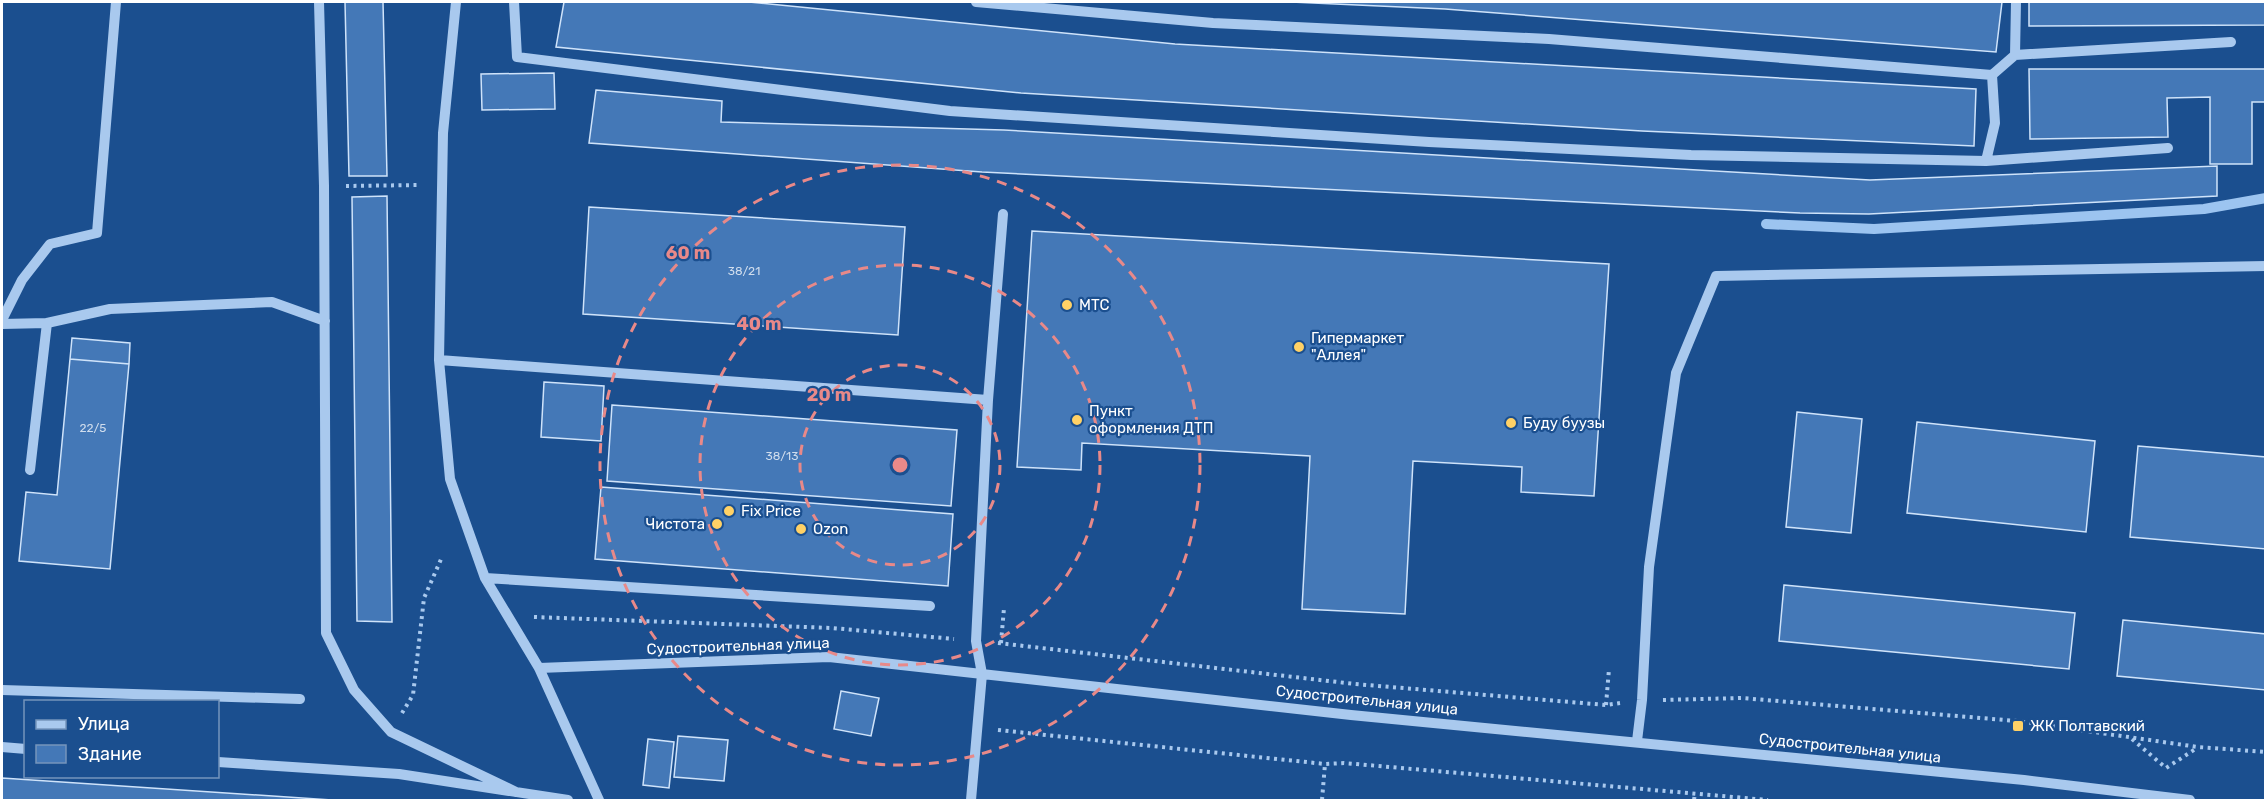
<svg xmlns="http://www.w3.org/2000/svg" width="2267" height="802" viewBox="0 0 2267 802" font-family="Rubik,sans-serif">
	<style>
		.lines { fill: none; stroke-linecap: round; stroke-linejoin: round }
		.stream { stroke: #9cc4f0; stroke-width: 10 }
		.building { fill: #4478b7; stroke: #cfe3fa; stroke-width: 1.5 }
		.path { stroke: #a9c9ee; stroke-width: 4; stroke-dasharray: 3 4.5; stroke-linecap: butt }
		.minor { stroke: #a9c9ee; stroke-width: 10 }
		.ring { fill: none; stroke: #e88989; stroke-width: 3; stroke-dasharray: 10 8 }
		.poi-dot { fill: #ffd166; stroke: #1b4f8f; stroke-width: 2 }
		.labels { text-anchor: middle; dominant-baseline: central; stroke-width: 4.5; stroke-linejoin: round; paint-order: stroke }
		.number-label { font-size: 12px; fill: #d0dded }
		.poi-label { font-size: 15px; fill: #fff; stroke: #1b4f8f; text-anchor: start }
		.street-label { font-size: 15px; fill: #fff; stroke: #1b4f8f }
		.centre { fill: #e88989; stroke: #1b4f8f; stroke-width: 3 }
		.ring-label { font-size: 18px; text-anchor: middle; font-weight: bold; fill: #e88989; stroke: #1b4f8f; stroke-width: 4.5; stroke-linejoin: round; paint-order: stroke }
	</style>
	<rect width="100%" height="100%" fill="#1b4f8f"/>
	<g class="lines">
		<!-- stream -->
		<path class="stream" d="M1766,224L1874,229L2204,209L2266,198"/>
	</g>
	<!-- building -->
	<path class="building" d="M345,2H383L387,176H349Z
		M564,2H749L1175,44L1976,89L1974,146L1642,131L1021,93L556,47Z
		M1291,2H2002L1996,52L1445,9Z
		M2029,2H2266V25L2029,26Z
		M2029,69H2266V102H2252V164H2210V97L2167,98L2168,137L2030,139Z
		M554,73L555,109L482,110L481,74Z
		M596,90L722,101L721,122L1004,130L1870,180L2217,166V196L1869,214L1800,213L982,172L589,143Z
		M387,196L392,622L357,621L352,197Z
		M589,207L905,227L898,335L583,314Z
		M1032,231L1609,264L1594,496L1521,492L1522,467L1413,461L1405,614L1302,609L1310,456L1082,443L1081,470L1017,467Z
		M72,338L130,343L129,364L70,359Z
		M70,359L129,364L110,569L19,561L26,492L57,495Z
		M544,382L604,386L601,441L541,437Z
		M612,405L957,430L951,506L607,481Z
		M1797,412L1862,419L1851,533L1786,527Z
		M1917,422L2095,441L2086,532L1907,513Z
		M2138,446L2266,457V549L2130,537Z
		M601,487L953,514L948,586L595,559Z
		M1784,585L2075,613L2069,669L1779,641Z
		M2123,620L2266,634V690L2117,676Z
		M841,691L879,698L871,736L834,729Z
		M678,736L728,740L724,781L674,777Z
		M648,739L674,742L669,788L643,785Z
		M2,778L332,800H2Z"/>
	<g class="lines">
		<!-- path -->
		<path class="path" d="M346,186L420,185
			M534,617L832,628L954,639
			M998,643L1355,684L1606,705L1620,703
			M1001,643L1004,608
			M1663,700L1742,698L2017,721L2198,747L2266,752
			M1606,705L1609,669
			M402,713L413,695L424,598L442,557
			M998,730L1325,764L1344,763L1768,800
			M2132,739L2166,768L2197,748
			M1322,800L1325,764
			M1694,800L1695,793"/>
		<!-- minor -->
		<path class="minor" d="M319,2L324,186L326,633L354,690L391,732L516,792
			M456,2L443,133L439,360L450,479L485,578L539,668L599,800
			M514,2L517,57L950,111L1429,142L1691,155L1986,161L1995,123L1992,75
			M976,2L1213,23L1549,39L1992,75L2015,55L2016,2
			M2015,55L2231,42
			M1986,161L2168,148
			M2,320L22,280L50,244L97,233L116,2
			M2,324L47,323
			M439,360L988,400L976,641L982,674L971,800
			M988,400L1003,214
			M30,470L47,323L110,309L272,302L325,321
			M485,578L930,606
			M539,668L829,657L1351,715L2024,780L2190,800
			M2,690L300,699
			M1637,741L1642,700L1649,567L1676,373L1716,276L2266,266
			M2,747L26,749
			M218,762L399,774L568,800"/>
	</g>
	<!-- distance rings -->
	<g class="ring">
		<circle cx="900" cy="465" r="100"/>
		<circle cx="900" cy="465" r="200"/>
		<circle cx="900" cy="465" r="300"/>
	</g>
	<!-- markers -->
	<g class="poi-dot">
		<circle cx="1067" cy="305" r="6"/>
		<circle cx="1299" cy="347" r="6"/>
		<circle cx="1077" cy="420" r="6"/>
		<circle cx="1511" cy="423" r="6"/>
		<circle cx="729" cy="511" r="6"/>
		<circle cx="717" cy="524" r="6"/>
		<circle cx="801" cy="529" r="6"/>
		<rect x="2012" y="720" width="12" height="12" rx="3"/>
	</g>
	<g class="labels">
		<!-- number labels -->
		<g class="number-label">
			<text x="744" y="271">38/21</text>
			<text x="93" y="428">22/5</text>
			<text x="782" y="456">38/13</text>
		</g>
		<!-- poi labels -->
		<g class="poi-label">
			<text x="1079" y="305">МТС</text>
			<text x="1311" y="338">Гипермаркет<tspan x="1311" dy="17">"Аллея"</tspan></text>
			<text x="1089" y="411">Пункт<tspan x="1089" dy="17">оформления ДТП</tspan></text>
			<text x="1523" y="423">Буду буузы</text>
			<text x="741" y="511">Fix Price</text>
			<text x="705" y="524" text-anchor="end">Чистота</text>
			<text x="813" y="529">Ozon</text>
			<text x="2030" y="726">ЖК Полтавский</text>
		</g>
		<!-- street labels -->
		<g class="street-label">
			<text transform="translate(738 646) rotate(-2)">Судостроительная улица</text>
			<text transform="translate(1367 700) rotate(6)">Судостроительная улица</text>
			<text transform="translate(1850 748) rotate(6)">Судостроительная улица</text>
		</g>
	</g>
	<circle cx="900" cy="465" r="9" class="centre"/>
	<g class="ring-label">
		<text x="688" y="259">60 m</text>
		<text x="759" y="330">40 m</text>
		<text x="829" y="401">20 m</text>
	</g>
	<!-- border -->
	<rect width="2267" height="802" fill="none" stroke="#ffffff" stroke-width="6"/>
	<!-- legend -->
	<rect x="24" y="700" width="195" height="78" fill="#1b4f8f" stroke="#7695bc" stroke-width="1.5"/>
	<rect x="36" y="720" width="30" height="9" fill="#a9c9ee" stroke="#7695bc" stroke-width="1.5"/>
	<text x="78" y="730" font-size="18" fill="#ffffff">Улица</text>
	<rect x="36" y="745" width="30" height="18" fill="#4478b7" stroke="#7695bc" stroke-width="1.5"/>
	<text x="78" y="760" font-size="18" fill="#ffffff">Здание</text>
</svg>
